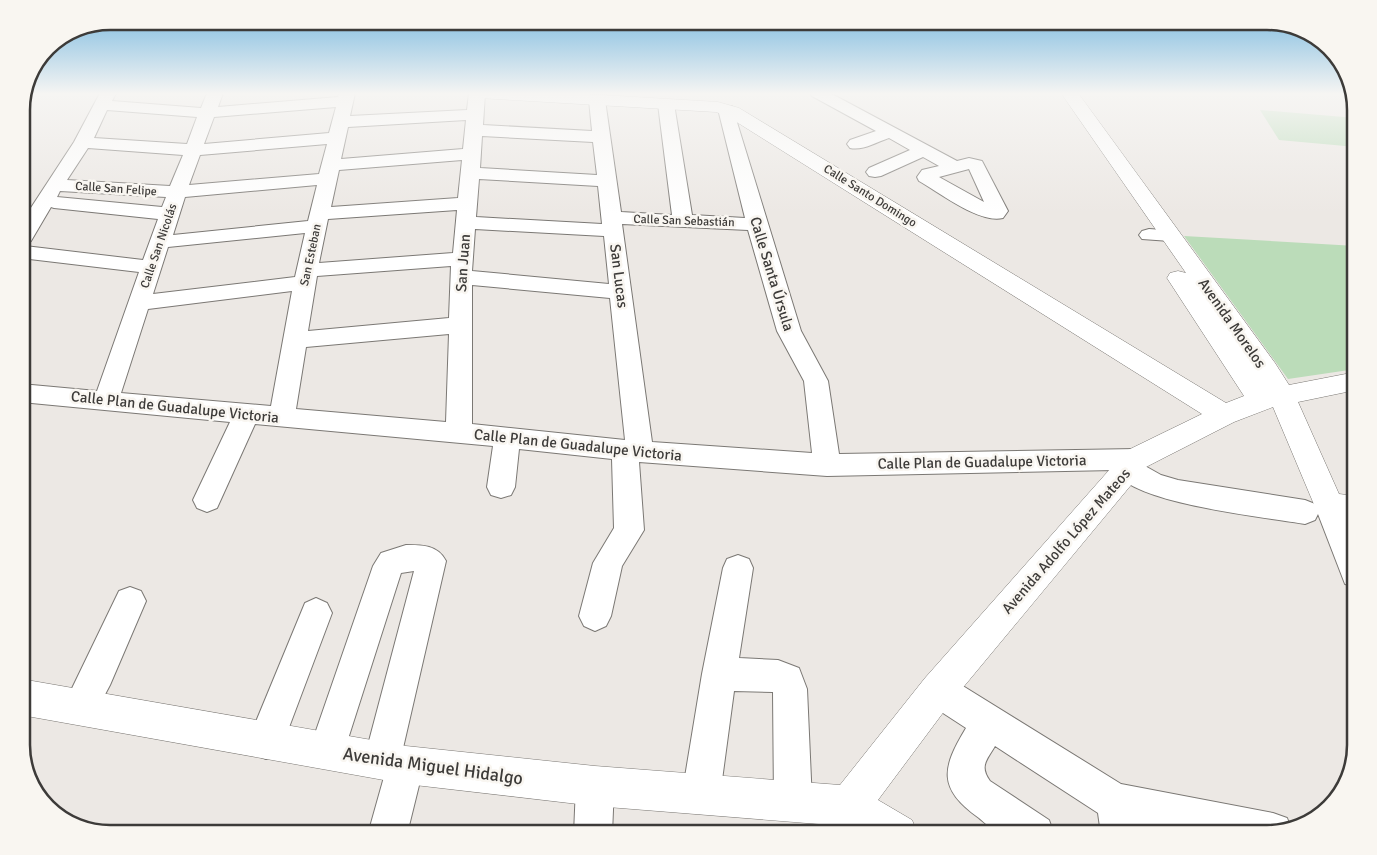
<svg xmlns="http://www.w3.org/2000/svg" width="1377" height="855" viewBox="0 0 1377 855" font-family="Signika,sans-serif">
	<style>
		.green { fill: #bbdcb9 }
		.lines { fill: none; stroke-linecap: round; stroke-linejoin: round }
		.minor-casing { stroke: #7b7874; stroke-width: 2 }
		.major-casing { stroke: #7b7874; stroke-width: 1 }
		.minor { fill: #fff; fill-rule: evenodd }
		.major { fill: #fff; fill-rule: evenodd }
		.labels { text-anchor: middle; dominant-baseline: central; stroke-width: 5; stroke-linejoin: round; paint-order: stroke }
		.far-street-label { font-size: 12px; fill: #3d3b39; stroke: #f9f6f1 }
		.street-label { font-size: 15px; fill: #3d3b39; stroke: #f9f6f1 }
		.near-street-label { font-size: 18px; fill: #3d3b39; stroke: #f9f6f1 }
		.rim { fill: none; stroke: #3d3b39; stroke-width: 2.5 }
	</style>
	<rect width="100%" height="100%" fill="#ece8e4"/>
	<!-- green -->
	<path class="green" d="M1260,110L1356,118V147L1279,140Z
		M1184,236L1356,246V369L1288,379Z"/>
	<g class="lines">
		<defs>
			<path id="minor" d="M100,93H116L112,101L201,108L207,93H223L218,107L338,97L339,93H355L350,116L467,110L469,93H485L483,125L592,131L589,100L591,97H603L605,100L621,212L672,215L658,104L660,101H672L674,104L692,215L745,218L718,109L720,106H732L801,331L828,381L839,454L1136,449L1146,452L1150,459L1145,466L1161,475L1178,480L1305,500L1315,504L1319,497L1329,493L1339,497L1356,536V587L1345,584L1318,514L1315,520L1305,524C1266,517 1131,504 1114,470L827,476L639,462L644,530L622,566L611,616L606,626L595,631L584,626L579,616L593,563L614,528L612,459L519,449L515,487L511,495L501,498L491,495L487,487L493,446L255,424L217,508L207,512L197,508L193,500L230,422L21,402V384L97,391L139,272L21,258V223L74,142ZM336,107L329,133L204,144L214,117ZM107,110L197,117L187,144L94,138ZM466,120L463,149L341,159L348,127ZM482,136L593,142L597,175L480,168ZM327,144L319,174L189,185L200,155ZM88,148L183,155L170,186L67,180ZM462,160L458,198L331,207L339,170ZM479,179L598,186L602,224L476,217ZM317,185L308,221L173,235L185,197ZM60,191L166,197L162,207L57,197ZM51,207L54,208L158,219L143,260L25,246L31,241ZM457,210L453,253L319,263L328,219ZM622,224L748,230L777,331L804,381L812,453L652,442ZM475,229L604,236L609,284L472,271ZM305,233L295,277L153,294L168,247ZM451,266L449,318L308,331L317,276ZM472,285L610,298L625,440L472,424ZM292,291L271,406L121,393L148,309ZM449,334L446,422L296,409L306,347Z
				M810,93H830L957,161L969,158L982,161L1008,211L1003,218C980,224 940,193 919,181L917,177L922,170L939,166L923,157L881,176L875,177L869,176L866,172L869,168L910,150L889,138C877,142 862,151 850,148L847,144L850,140L876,131L812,96ZM969,169L984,202L939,177Z
				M1149,229L1177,231L1180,235L1177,239L1170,241L1142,239L1139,235L1142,231Z
				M406,545C422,545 438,545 446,561L403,748L406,747L419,752L424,765L407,834H368L384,777L369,773L364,760L414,571L401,573L340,764L327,769L314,764L309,751L373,566L381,553Z
				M738,555L749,559L753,568L739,658L778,660L799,668L807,689L812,802L806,815L793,821L780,815L774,802L773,692L734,691L720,795L714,808L701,814L688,808L682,795L702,674L723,568L727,559Z
				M130,587L141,591L146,601L110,685L92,719L80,724L68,719L63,707L119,591Z
				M316,598L327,603L332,613L279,754L266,759L253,754L248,741L305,603Z
				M938,673L950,678L1121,784L1273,813L1287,818L1291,828C1242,841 1187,835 1138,825L1139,834H1101L1098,813L995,746C987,760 979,766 990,781L1049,820L1054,834C1043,834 1010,837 1001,833C993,831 985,823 979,818C937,788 942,768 966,728L926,702L921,690L926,678Z
				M595,767L608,773L614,786L612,834H574L576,786L582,773Z"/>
			<path id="major" d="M471,93H568L718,102L739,108L1226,403L1244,396L1167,278L1170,273L1178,271L1186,273L1061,93H1078L1275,363L1289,385L1356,372V390L1298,402L1339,494L1356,496V520L1329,517L1318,514L1273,407L1234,422L1146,467L951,702L878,800L912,820L918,834H858L844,826L595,806L406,784L21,715V679L406,746L595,766L840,785L925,678L1126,451L1202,414L727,116L716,112L479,98L473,97Z"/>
		</defs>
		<!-- minor casing -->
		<use href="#minor" class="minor-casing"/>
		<!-- major casing -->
		<use href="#major" class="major-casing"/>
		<!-- minor -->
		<use href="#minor" class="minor"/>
		<!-- major -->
		<use href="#major" class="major"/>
	</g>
	<!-- sky -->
	<linearGradient id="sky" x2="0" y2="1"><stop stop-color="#73b6de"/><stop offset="0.44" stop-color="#f6f5f3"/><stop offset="1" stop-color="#f6f5f3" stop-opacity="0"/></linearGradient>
	<rect width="1377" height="213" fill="url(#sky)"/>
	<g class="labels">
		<!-- far-street labels -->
		<g class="far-street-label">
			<text transform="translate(116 189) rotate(4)">Calle San Felipe</text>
			<text transform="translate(870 196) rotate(32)">Calle Santo Domingo</text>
			<text transform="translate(684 221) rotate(2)">Calle San Sebastián</text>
			<text transform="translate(159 246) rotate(-71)">Calle San Nicolás</text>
			<text transform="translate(311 255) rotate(-78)">San Esteban</text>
		</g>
		<!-- street labels -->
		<g class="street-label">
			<text transform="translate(463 263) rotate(-86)">San Juan</text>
			<text transform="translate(772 274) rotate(73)">Calle Santa Úrsula</text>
			<text transform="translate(619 276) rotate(83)">San Lucas</text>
			<text transform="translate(1232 323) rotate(55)">Avenida Morelos</text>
			<text transform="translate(175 407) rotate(6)">Calle Plan de Guadalupe Victoria</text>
			<text transform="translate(578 445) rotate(6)">Calle Plan de Guadalupe Victoria</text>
			<text transform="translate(982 462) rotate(-1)">Calle Plan de Guadalupe Victoria</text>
			<text transform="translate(1066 541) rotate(-49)">Avenida Adolfo López Mateos</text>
		</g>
		<!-- near-street labels -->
		<g class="near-street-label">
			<text transform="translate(433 766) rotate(8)">Avenida Miguel Hidalgo</text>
		</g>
	</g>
	<!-- crop -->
	<path d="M0 0H1377V855H0ZM110 30H1267A80 80 0 0 1 1347 110V745A80 80 0 0 1 1267 825H110A80 80 0 0 1 30 745V110A80 80 0 0 1 110 30Z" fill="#f9f6f1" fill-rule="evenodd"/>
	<path class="rim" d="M110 30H1267A80 80 0 0 1 1347 110V745A80 80 0 0 1 1267 825H110A80 80 0 0 1 30 745V110A80 80 0 0 1 110 30Z"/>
</svg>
